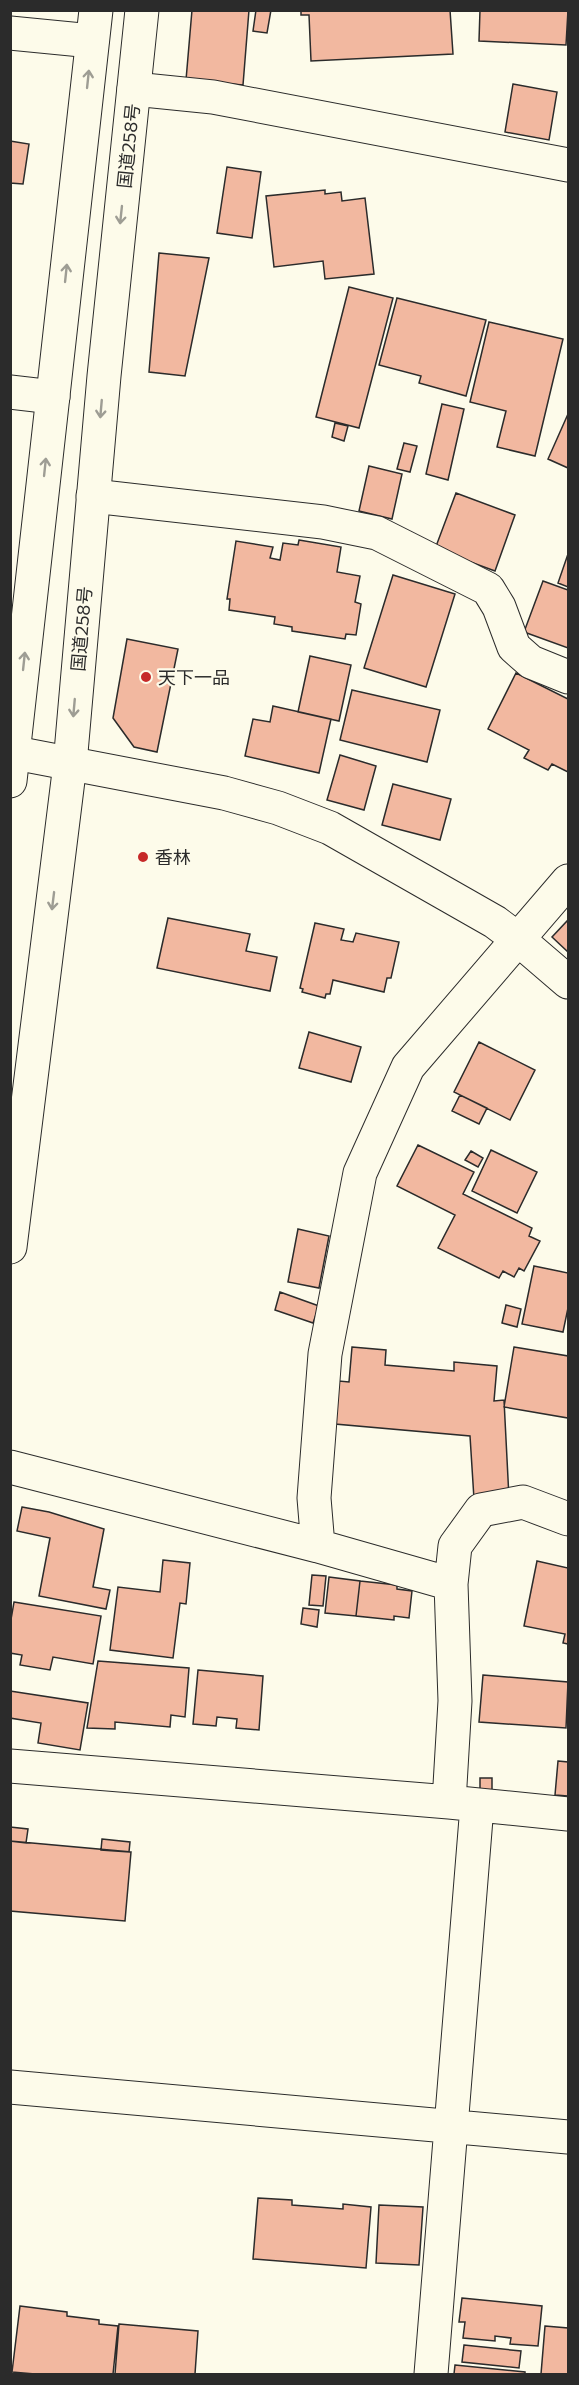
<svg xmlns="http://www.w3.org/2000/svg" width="579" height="2385" viewBox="0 0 579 2385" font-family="Commissioner,'Noto Sans JP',sans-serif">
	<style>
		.building { fill: #f2b8a0; stroke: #2b2b2b; stroke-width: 1.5 }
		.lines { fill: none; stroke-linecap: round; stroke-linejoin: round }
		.minor-casing { stroke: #2b2b2b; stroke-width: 35 }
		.trunk-casing { stroke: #2b2b2b; stroke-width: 35 }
		.minor { stroke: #fdfbea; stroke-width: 33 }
		.trunk { stroke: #fdfbea; stroke-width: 33 }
		.oneway { stroke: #9e9d94 }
		.poi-dot { fill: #c62828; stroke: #fdfbea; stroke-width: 2 }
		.labels { text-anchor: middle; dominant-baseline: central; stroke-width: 4.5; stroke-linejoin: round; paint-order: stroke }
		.street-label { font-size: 18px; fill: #2b2b2b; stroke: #fdfbea }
		.poi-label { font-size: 18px; fill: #2b2b2b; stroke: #fdfbea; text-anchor: start }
	</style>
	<rect width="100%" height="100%" fill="#fdfbea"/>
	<!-- building -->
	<path class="building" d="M192,10H249L243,85L186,80Z
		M256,10H271L267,33L253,31Z
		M301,10H450L453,54L311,61L309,15H301Z
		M480,10H568L566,45L479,41Z
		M513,84L557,92L549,140L505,132Z
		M10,141L29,144L23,184L10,183Z
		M227,167L261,172L252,238L217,233Z
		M325,190V194L341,192L342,201L365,198L374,274L325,279L323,261L274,267L266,196Z
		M159,253L209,258L185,376L149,372Z
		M349,287L393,298L359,428L316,417Z
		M397,298L486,320L466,396L419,383L421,376L379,365Z
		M489,322L563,339L535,456L497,447L506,411L470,402Z
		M442,404L464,409L448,480L426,474Z
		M568,414V468L548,459Z
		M335,423L348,426L344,441L332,437Z
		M404,443L417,446L410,472L397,469Z
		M369,466L402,474L392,519L359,511Z
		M456,493L515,515L495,571L435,549Z
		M299,540L341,547L337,572L360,576L355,602L361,604L356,635L346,634L345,639L292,631V627L274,624L275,617L229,610L230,599H227L236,541L273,547L270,558L280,560L283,543L298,545Z
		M568,554V587L558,583Z
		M393,575L455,594L426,687L364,668Z
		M543,581L568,590V648L524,632Z
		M127,639L178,649L157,752L134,747L113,718Z
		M310,656L351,665L339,721L298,712Z
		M516,673L568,699V772L552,764L548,770L524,758L529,750L488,729Z
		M352,690L440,710L427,762L340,740Z
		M273,706L331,719L319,773L245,756L253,719L270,722Z
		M340,755L376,766L364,810L327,800Z
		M393,784L451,799L440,840L382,825Z
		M168,918L250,934L246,951L277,957L270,991L157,968Z
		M568,920V952L552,937Z
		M315,923L344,929L341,940L353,942L356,933L399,942L391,978H387L384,992L333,980L330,994H326L325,998L302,992L303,989L300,988Z
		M309,1032L361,1047L351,1082L299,1068Z
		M479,1042L535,1070L510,1120L454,1092Z
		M460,1095L487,1108L479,1124L452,1111Z
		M418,1145L474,1172L463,1194L532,1228L529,1236L540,1241L524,1271L519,1268L514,1277L503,1271L499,1278L438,1248L455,1215L397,1186Z
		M491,1150L537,1172L517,1213L472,1191Z
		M471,1151L483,1158L478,1167L465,1160Z
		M298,1229L329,1236L319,1288L288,1282Z
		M534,1266L568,1273V1308L563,1332L522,1324Z
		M280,1292L319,1306L313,1323L275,1310Z
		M506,1305L521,1309L517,1327L502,1323Z
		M352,1347L386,1350L385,1365L454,1371V1362L497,1366L494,1401L504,1400L509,1498L474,1499L470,1436L335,1424L339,1381L349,1382Z
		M514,1347L568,1356V1418L504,1407Z
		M22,1507L49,1512L104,1529L93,1587L110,1590L106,1609L39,1596L50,1538L17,1531Z
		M163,1560L190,1563L186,1604L180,1603L173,1658L110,1650L118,1587L160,1592Z
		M537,1561L568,1568V1644L563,1643L565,1634L524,1626Z
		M312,1575L326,1576L323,1606L309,1605Z
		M329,1577L360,1581L356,1616L325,1613Z
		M360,1581L397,1585V1589L412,1591L409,1618L394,1616V1620L356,1616Z
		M14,1602L101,1616L93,1664L53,1657L50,1670L20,1665L22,1655L10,1653V1625Z
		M303,1608L319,1610L317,1627L301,1624Z
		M98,1661L189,1668L185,1717L171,1715L170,1727L115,1722V1729L87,1728Z
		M198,1670L263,1676L259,1730L236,1728L237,1719L217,1717L216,1726L193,1724Z
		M483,1675L568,1682L566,1728L479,1722Z
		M10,1691L88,1703L80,1750L38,1743L41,1723L10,1718Z
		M558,1761L568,1762V1796L555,1795Z
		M480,1778H492V1792L480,1791Z
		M10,1827L28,1829L26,1843L10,1841Z
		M102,1839L130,1842L129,1852L101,1850Z
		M10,1841L131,1852L125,1921L10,1911Z
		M258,2198L292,2200V2205L343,2209V2204L371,2207L366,2268L253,2259Z
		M379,2205L423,2207L419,2265L376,2263Z
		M462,2298L542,2306L538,2346L510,2344L511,2338L495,2336V2341L463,2338L465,2322H459Z
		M20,2306L67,2312V2316L99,2320V2324L118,2326L113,2374H35L12,2372Z
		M119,2324L198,2331L195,2374H115Z
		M545,2326L568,2328V2374H541Z
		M464,2345L521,2351L519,2368L462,2362Z
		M455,2365L525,2372V2374H454Z"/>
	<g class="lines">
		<defs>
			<path id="minor" d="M10,33L92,41
				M134,89L213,97L568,165
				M10,392L53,397
				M93,496L323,522L377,533L488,589L499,607L514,647L531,662L568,677
				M10,752L224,793L278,808L330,828L495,922L519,940L568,982
				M10,1467L318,1546L451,1584L455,1701L449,1802
				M318,1546L314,1498L325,1354L360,1173L408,1067L568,881
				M451,1584L455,1546L481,1510L523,1502L568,1519
				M10,1766L449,1802L568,1814
				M10,2087L568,2137
				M431,2374L477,1806"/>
			<path id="trunk" d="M10,781L96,10
				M10,1247L70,764L104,376L142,10"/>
		</defs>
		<!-- minor casing -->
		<use href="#minor" class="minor-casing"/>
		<!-- trunk casing -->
		<use href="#trunk" class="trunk-casing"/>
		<!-- minor -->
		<use href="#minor" class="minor"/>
		<!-- trunk -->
		<use href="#trunk" class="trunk"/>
	</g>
	<!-- one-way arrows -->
	<defs><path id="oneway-shaft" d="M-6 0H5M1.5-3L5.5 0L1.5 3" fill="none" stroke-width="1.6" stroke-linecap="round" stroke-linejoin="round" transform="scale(1.5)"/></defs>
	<g class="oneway">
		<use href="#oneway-shaft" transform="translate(88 79) rotate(-84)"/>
		<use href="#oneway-shaft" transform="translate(121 215) rotate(96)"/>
		<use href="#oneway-shaft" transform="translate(66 273) rotate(-84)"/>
		<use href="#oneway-shaft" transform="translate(101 409) rotate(95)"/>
		<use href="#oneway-shaft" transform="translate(45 467) rotate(-84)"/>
		<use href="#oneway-shaft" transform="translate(24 661) rotate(-84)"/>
		<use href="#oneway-shaft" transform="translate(74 708) rotate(95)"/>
		<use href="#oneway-shaft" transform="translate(53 901) rotate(97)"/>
	</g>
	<!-- markers -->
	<g class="poi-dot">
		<circle cx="146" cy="677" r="6"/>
		<circle cx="143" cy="857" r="6"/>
	</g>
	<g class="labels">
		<!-- street labels -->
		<g class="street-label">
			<text transform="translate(128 146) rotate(-84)">国道258号</text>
			<text transform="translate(81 629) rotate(-85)">国道258号</text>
		</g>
		<!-- poi labels -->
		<g class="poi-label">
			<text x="158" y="677">天下一品</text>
			<text x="155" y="857">香林</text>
		</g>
	</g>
	<!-- border -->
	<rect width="579" height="2385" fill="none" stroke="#2b2b2b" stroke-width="24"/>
</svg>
